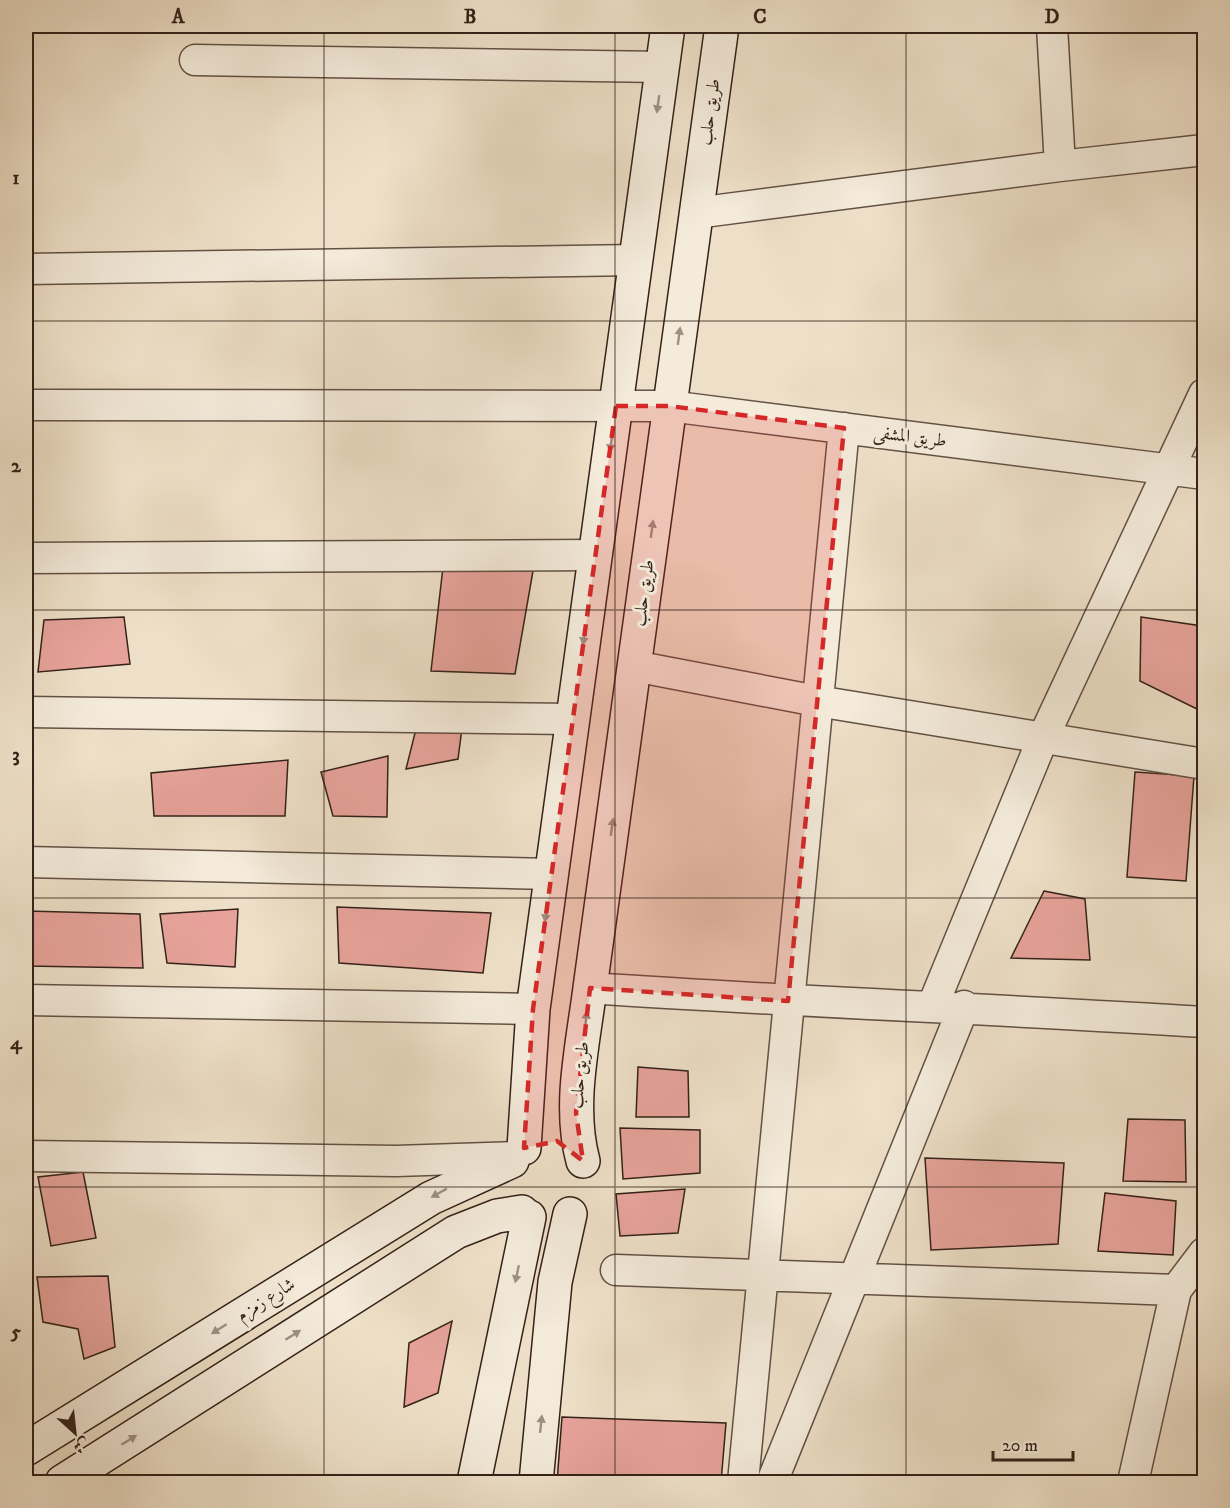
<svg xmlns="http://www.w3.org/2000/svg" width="1230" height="1508" viewBox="0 0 1230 1508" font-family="'IM FELL DW Pica',Amiri,serif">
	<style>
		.building { fill: #e7a39b; stroke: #342119; stroke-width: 1.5 }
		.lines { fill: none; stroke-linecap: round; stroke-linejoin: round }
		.minor-casing { stroke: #625145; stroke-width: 33 }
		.secondary-casing { stroke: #342119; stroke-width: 36 }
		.minor { stroke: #f4ebdb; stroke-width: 30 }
		.secondary { stroke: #f4ebdb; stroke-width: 33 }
		.oneway { fill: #9e9084 }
		.marked { fill: #d62828; fill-opacity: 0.2; stroke: #d62828; stroke-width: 4.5; stroke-dasharray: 12 8; stroke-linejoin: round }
		.grid { fill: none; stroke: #342119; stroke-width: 1.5; stroke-opacity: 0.55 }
		.labels { text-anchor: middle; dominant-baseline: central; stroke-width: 6; stroke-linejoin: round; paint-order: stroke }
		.street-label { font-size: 18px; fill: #342119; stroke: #f4ebdb }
		.neatline { fill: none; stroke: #342119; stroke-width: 2 }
		.grid-label { font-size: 20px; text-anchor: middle; font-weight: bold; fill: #342119 }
	</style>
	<rect width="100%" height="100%" fill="#eee0c8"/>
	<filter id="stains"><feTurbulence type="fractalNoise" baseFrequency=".00333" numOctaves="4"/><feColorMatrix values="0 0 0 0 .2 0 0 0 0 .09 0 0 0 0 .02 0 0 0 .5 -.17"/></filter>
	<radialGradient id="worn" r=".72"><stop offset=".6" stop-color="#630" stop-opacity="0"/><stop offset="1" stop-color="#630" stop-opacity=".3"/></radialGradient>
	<!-- building -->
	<path class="building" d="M443,567L533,571L515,674L431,671Z
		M124,617L130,664L38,672L44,620Z
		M1141,617L1202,626L1197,709L1140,681Z
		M462,728L458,759L406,769L416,729Z
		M388,756L387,817L333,816L321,772Z
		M288,760L285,816H154L151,773Z
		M1135,772L1194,776L1186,881L1127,877Z
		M1044,891L1085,899L1090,960L1011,958Z
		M337,907L491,913L483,973L339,963Z
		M238,909L235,967L167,963L160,914Z
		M26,911L140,914L143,968L26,966Z
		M638,1067L688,1071L689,1117H636Z
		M1128,1119L1185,1120L1186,1182L1123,1181Z
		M620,1128L700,1130V1173L623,1179Z
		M925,1158L1064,1163L1058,1244L931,1250Z
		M83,1172L96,1238L51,1246L38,1177Z
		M685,1189L678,1233L620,1236L616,1194Z
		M1105,1193L1176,1201L1173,1255L1098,1251Z
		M108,1276L115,1347L84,1359L78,1329L43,1322L37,1277Z
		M452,1321L438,1393L404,1407L409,1343Z
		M562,1417L726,1423L721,1482H557Z"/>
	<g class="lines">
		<defs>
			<path id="minor" d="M1052,26L1060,166
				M195,60L663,67
				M696,213L1060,166L1204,150
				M26,269L636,260
				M26,405L669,406L1204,474
				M26,558L596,555
				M634,666L817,701L1204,764
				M26,712L573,719
				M26,862L551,874
				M590,988C794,1002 1000,1009 1204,1022
				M26,1000L533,1009
				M933,1005L1043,738L1204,394
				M26,1156L396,1161L515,1157
				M616,1270L1176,1290
				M743,1482L844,428
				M772,1482L964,1006
				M1133,1482L1176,1290L1204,1253"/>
			<path id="secondary" d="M524,1148L533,1009L668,26
				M583,1161C568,1106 583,1044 590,988L722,26
				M26,1449L431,1198L512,1161
				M62,1482L456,1232L497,1216L522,1212
				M474,1482L529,1217
				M536,1482L555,1282L570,1214"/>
		</defs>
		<!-- minor casing -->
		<use href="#minor" class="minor-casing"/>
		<!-- secondary casing -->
		<use href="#secondary" class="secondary-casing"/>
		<!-- minor -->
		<use href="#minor" class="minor"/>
		<!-- secondary -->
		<use href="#secondary" class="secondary"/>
	</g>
	<!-- one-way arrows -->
	<defs><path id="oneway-solid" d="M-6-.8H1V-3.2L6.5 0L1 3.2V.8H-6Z" transform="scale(1.5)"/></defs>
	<g class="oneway">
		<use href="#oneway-solid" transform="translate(658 104) rotate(98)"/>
		<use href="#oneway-solid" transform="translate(679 336) rotate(-82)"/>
		<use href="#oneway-solid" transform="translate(611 443) rotate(98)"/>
		<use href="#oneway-solid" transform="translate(652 529) rotate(-82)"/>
		<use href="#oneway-solid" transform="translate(584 636) rotate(98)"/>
		<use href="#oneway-solid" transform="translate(612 827) rotate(-82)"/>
		<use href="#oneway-solid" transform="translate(546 913) rotate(98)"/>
		<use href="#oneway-solid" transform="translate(586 1020) rotate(-84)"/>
		<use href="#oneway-solid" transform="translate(439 1193) rotate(151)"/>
		<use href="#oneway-solid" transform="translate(517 1274) rotate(102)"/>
		<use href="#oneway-solid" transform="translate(219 1329) rotate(148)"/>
		<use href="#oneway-solid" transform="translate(293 1335) rotate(-32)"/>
		<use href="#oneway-solid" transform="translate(541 1424) rotate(-84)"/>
		<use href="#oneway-solid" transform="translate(129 1440) rotate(-32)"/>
	</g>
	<!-- marked area -->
	<path class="marked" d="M616,406H669L844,428L788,1001L590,988L576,1113L583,1161L557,1141L524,1148L533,1009Z"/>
	<!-- grid -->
	<path class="grid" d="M324,26V1482M615,26V1482M906,26V1482M26,321H1204M26,610H1204M26,898H1204M26,1187H1204"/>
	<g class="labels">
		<!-- street labels -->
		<g class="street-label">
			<text transform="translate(710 112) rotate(-82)">طريق حلب</text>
			<text transform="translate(910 437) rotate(7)">طريق المشفى</text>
			<text transform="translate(644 593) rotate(-82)">طريق حلب</text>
			<text transform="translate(580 1075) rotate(-84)">طريق حلب</text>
			<text transform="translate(266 1300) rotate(-32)">شارع زمزم</text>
		</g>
	</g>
	<!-- margin -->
	<rect width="1230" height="1508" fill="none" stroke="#eee0c8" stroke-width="66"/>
	<!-- north arrow -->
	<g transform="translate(75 1433) rotate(153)" stroke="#f4ebdb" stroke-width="4.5" paint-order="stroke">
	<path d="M0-4.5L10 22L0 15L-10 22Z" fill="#342119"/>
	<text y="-9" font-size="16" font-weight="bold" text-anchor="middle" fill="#342119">ش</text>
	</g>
	<!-- scale -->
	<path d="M993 1451v9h80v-9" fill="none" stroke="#342119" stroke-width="3"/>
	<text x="1002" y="1451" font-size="18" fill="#342119" stroke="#f4ebdb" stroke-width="4.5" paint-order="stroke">20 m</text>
	<rect x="33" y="33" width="1164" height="1442" class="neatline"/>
	<g class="grid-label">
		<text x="178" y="23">A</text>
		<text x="470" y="23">B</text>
		<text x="760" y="23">C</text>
		<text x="1052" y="23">D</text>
		<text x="16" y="184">1</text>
		<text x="16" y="472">2</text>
		<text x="16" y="761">3</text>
		<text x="16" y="1049">4</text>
		<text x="16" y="1338">5</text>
	</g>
	<rect width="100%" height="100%" filter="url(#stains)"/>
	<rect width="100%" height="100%" fill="url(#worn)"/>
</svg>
